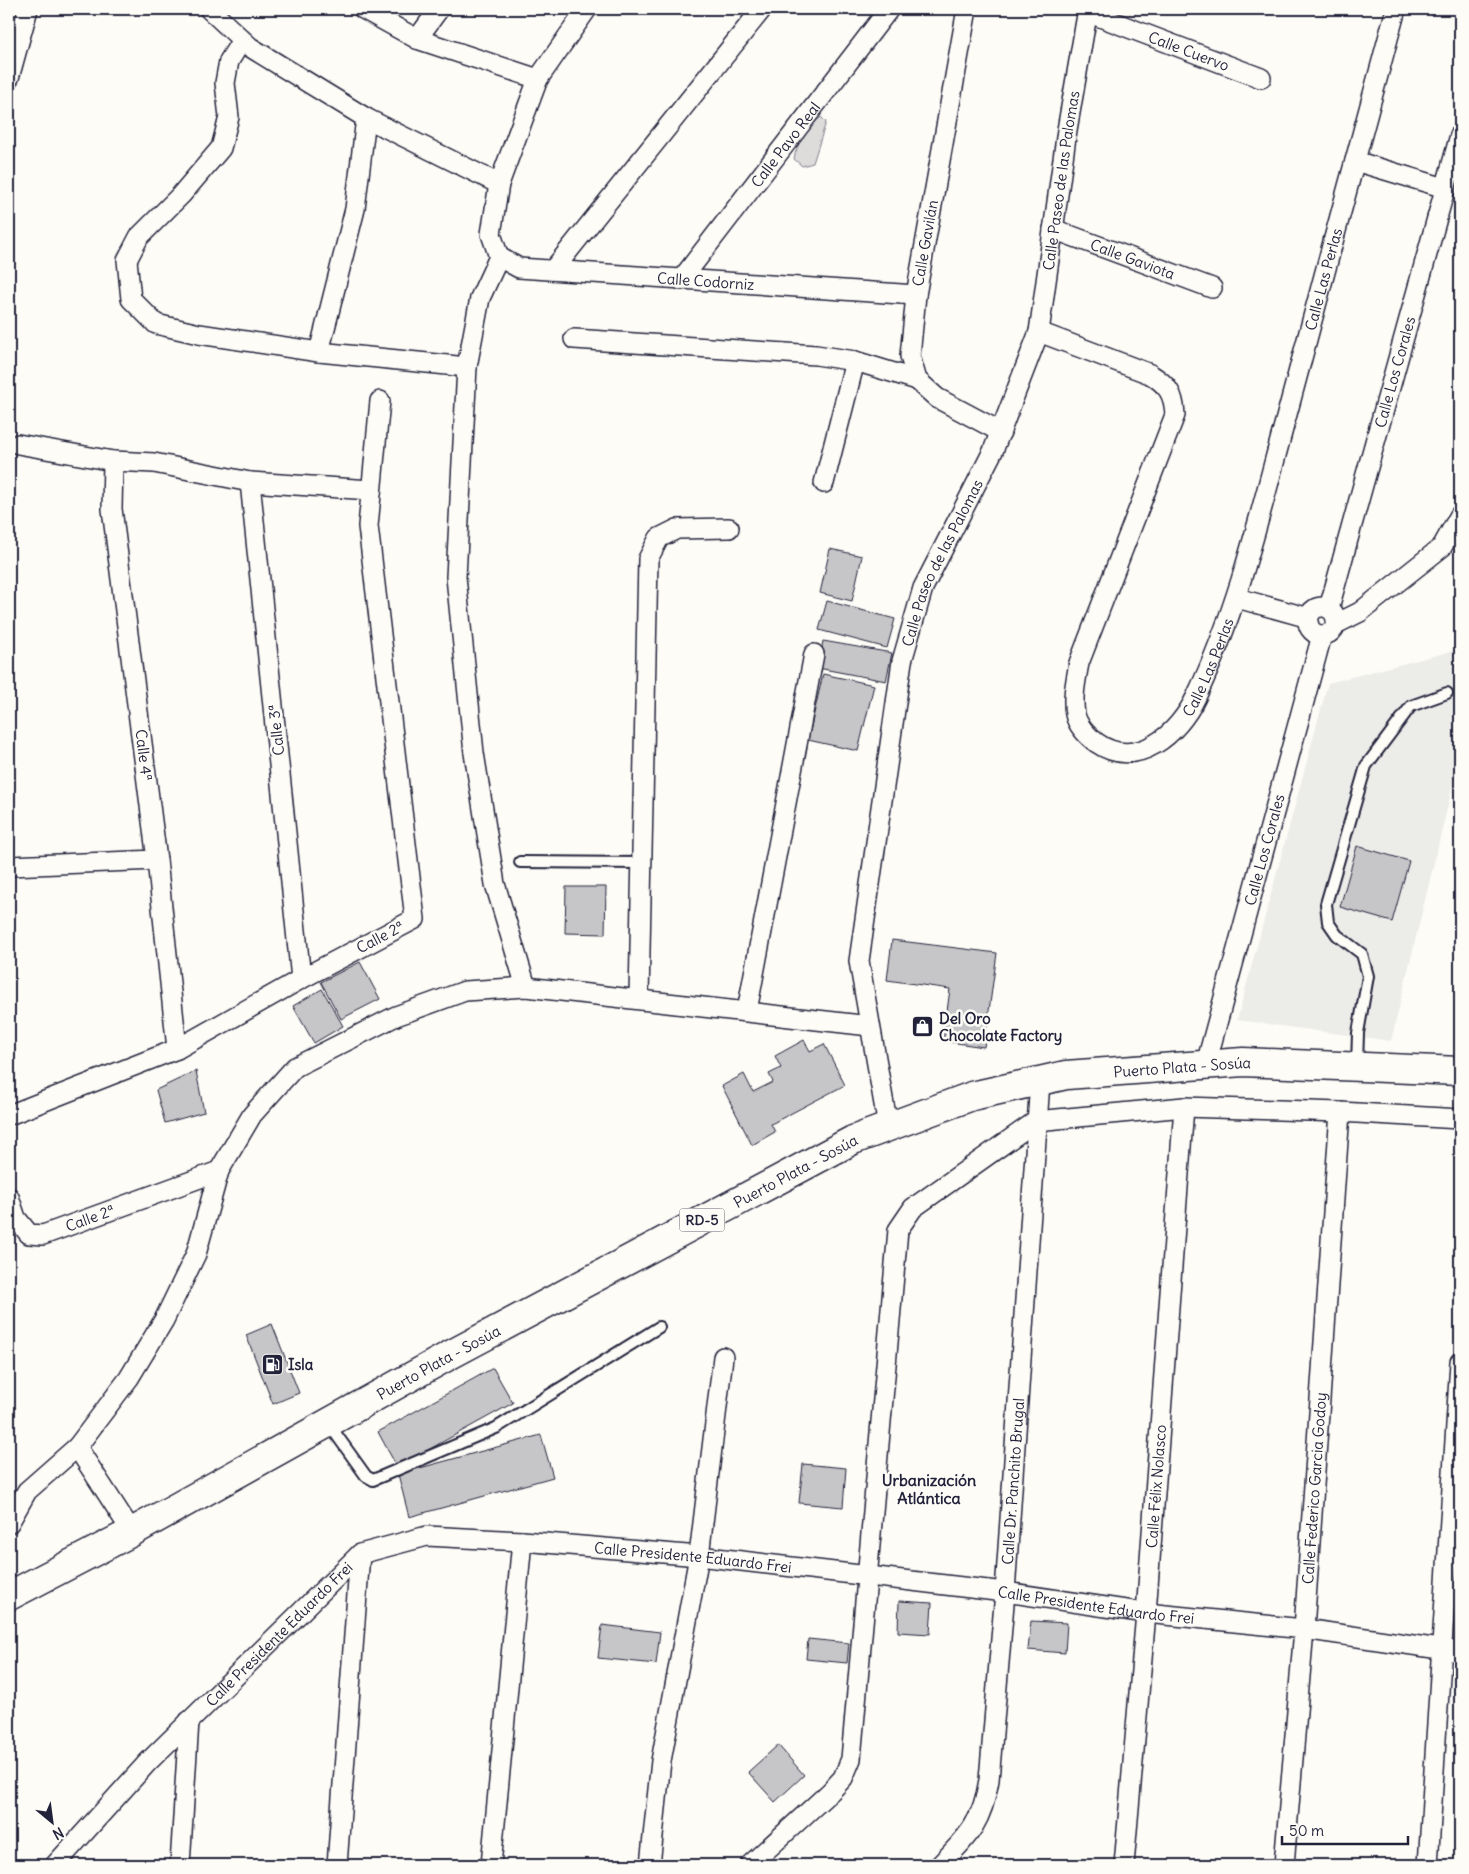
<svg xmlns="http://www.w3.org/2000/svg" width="1469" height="1874" viewBox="0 0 1469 1874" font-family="Delius,sans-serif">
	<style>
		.built { fill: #ecece9 }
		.green { fill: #dddcdb; stroke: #807f8b }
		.building { fill: #c6c6c8; stroke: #22223b }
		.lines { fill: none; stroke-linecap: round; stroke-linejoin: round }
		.lane-casing { stroke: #22223b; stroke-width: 14 }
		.street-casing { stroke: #22223b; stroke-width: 22 }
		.primary-casing { stroke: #22223b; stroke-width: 31 }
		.lane { stroke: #fdfcf7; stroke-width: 10 }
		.street { stroke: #fdfcf7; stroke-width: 19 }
		.primary { stroke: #fdfcf7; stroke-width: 28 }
		.labels { text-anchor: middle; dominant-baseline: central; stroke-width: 5; stroke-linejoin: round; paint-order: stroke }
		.shield { fill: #fdfcf7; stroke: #646373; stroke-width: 1 }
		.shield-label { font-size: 14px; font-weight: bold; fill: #22223b }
		.street-label { font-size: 15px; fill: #22223b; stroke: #fdfcf7 }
		.poi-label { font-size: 15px; font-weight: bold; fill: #22223b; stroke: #fdfcf7; text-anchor: start }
		.neighbourhood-label { font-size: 16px; font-weight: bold; fill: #22223b; stroke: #fdfcf7 }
	</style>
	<rect width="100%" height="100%" fill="#fdfcf7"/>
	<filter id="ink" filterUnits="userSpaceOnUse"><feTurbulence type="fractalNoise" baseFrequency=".02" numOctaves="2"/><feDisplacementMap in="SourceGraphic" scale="10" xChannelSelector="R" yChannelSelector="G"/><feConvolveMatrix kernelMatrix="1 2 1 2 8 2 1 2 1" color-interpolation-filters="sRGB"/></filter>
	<g filter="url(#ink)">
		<!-- built -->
		<path class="built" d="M1460,649V755L1391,1041L1237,1020L1328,683Z"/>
		<!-- green -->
		<path class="green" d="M821,117L826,122L813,163L802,166L794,159C796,144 809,126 821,117Z"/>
		<!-- building -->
		<path class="building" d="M830,549L862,556L852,601L820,593Z
			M827,601L895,619L887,648L819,630Z
			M823,641L892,653L886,681L818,668Z
			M823,674L874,685L858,751L808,740Z
			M1357,846L1409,861L1392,922L1340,907Z
			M566,887H606L605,934L565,933Z
			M892,940L997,953L984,1047L943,1041L950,989L887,980Z
			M360,962L380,999L341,1019L321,982Z
			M322,989L343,1026L314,1043L293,1006Z
			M804,1040L810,1051L824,1044L845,1085L771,1124L775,1132L752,1145L722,1086L744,1074L753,1092L773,1082L769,1074L781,1068L775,1056Z
			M196,1071L204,1112L165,1123L156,1090Z
			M272,1324L299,1393L273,1404L246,1335Z
			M493,1368L513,1403L397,1467L378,1432Z
			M541,1435L553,1477L409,1517L398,1474Z
			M803,1464L846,1468L843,1507L799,1503Z
			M899,1601L932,1603L930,1634L898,1632Z
			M1031,1621L1067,1623L1065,1653L1028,1650Z
			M602,1625L660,1632L656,1664L598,1658Z
			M808,1639L849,1643L847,1663L806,1659Z
			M778,1745L804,1775L775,1802L748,1772Z"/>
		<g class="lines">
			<defs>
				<path id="lane" d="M520,862L642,863
					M1357,1065L1358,1033L1368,976L1362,954L1337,935L1328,922L1326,904L1366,766L1411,706L1447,693
					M328,1423L366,1476L373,1480L496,1428L659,1327"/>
				<g id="street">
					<path d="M209,9L250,47L366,118L499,184"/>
					<path d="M363,9L417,39L538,79"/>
					<path d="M967,9L916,295L910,356L917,380L937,398L1001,432"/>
					<path id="s1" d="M1087,12L1261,78"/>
					<path d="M417,39L439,9"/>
					<path d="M242,40L229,61L225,83L229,117L221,148L181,195L139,237L127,260L131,299L156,324L199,334L319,352L467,367L456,577L474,753L495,884L526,987"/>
					<path d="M9,78L28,9"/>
					<path d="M1355,161L1445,188"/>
					<path id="s2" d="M1053,229L1212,288"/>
					<path id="s3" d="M499,257L519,268L916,295"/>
					<path d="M553,270L762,9"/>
					<path id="s4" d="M681,280L889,9"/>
					<path id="s5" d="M1039,332L1150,374C1168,385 1174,394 1175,415L1079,663C1076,680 1072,697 1075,714C1077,725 1088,737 1097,743C1137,771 1179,733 1196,697C1240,605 1262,505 1289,407C1324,274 1360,142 1396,9"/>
					<path d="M574,339L816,355L855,361"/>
					<path d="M319,352L355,209L366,118"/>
					<path d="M467,367L480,298L499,257L491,234L499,184L538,79L587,9"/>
					<path d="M18,444L113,461L154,463L250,482L371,490"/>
					<path d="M113,461L112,509L157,860L177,1049"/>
					<path d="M250,482L301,979"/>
					<path d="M824,483L855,361L917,380"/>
					<path d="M1237,598L1309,618"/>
					<circle cx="1322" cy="621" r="14"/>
					<path id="s6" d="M1329,608L1460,135"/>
					<path d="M1336,624L1360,612L1442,547L1460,515"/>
					<path d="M9,866L157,860"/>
					<path d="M639,998L648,559L659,538L677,529L729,528"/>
					<path d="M747,1011L814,654"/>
					<path id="s7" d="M1206,1064L1322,635"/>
					<path d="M9,1115L177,1049L301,979L415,919L368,526L380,401"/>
					<path id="s8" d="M888,1127L859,961L902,661L923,588L993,451L1039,332L1067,130L1088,9"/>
					<path d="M9,1197L16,1218L29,1234L43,1235L219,1171"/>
					<path d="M9,1523L27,1491L77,1447"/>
					<path d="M132,1532L77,1447L129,1378L164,1320L196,1254L219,1171L252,1115L295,1067L396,1016L465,991L526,987L870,1026"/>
					<path id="s9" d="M55,1865L148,1762L360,1554L427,1536L522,1541L699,1556L1005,1592L1146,1613L1304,1629L1460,1652"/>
					<path d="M180,1865L189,1721"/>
					<path d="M337,1865L360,1554"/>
					<path d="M491,1865L522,1541"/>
					<path d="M650,1865L661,1761L699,1556L723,1357"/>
					<path d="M750,1865L831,1791L843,1778L851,1759L898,1230L913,1208L1036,1121L1184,1107L1340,1112L1460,1119"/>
					<path id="s10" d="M940,1865C969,1835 982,1823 989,1780L1005,1592L1040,1081"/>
					<path id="s11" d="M1124,1865L1146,1613L1184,1107"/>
					<path id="s12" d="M1284,1865L1304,1629L1340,1112"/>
					<path d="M1428,1865L1460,1362"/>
				</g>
				<g id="primary">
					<path id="s13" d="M9,1596L132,1532L450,1355L853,1140L972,1096L1066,1075L1243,1062L1460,1071"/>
				</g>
			</defs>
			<!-- lane casing -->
			<use href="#lane" class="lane-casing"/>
			<!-- street casing -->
			<use href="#street" class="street-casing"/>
			<!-- primary casing -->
			<use href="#primary" class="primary-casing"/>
			<!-- lane -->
			<use href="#lane" class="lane"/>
			<!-- street -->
			<use href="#street" class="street"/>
			<!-- primary -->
			<use href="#primary" class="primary"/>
		</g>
	</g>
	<!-- icons -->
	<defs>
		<symbol id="shop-square" viewBox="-11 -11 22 22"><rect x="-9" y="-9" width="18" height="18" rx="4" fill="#22223b" stroke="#fdfcf7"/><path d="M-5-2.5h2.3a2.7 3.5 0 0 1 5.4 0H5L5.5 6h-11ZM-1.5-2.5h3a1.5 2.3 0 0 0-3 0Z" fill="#fff"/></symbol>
		<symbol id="fuel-square" viewBox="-11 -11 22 22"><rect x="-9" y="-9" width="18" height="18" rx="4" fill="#22223b" stroke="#fdfcf7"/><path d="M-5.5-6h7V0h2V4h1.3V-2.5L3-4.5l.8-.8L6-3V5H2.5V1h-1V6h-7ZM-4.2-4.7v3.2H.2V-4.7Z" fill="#fff"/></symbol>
	</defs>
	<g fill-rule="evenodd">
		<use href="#shop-square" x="910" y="1014" width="25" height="25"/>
		<use href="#fuel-square" x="260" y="1352" width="25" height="25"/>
	</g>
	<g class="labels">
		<!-- shield labels -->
		<rect class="shield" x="679.5" y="1208.5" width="45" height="23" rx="4"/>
		<g class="shield-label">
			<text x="702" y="1220">RD-5</text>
		</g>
		<!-- street labels -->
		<g class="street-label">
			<text stroke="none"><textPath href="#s1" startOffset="109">Calle Cuervo</textPath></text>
			<text stroke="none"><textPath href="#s4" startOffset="171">Calle Pavo Real</textPath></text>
			<text stroke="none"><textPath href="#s8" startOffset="982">Calle Paseo de las Palomas</textPath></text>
			<text transform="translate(925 243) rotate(-80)">Calle Gavilán</text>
			<text stroke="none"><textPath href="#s2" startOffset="85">Calle Gaviota</textPath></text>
			<text stroke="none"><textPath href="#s5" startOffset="1086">Calle Las Perlas</textPath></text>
			<text stroke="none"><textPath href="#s3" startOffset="210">Calle Codorniz</textPath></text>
			<text stroke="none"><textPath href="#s6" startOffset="245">Calle Los Corales</textPath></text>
			<text stroke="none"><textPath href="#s8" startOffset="578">Calle Paseo de las Palomas</textPath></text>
			<text stroke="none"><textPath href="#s5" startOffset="681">Calle Las Perlas</textPath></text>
			<text transform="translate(276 730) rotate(-96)">Calle 3ª</text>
			<text transform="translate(144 755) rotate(83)">Calle 4ª</text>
			<text stroke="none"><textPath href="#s7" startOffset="222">Calle Los Corales</textPath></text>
			<text transform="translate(380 937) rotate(-28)">Calle 2ª</text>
			<text stroke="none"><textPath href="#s13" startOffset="1299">Puerto Plata - Sosúa</textPath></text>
			<text stroke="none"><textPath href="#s13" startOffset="894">Puerto Plata - Sosúa</textPath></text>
			<text transform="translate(90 1218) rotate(-20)">Calle 2ª</text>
			<text stroke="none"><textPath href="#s13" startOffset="489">Puerto Plata - Sosúa</textPath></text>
			<text stroke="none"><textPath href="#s10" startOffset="400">Calle Dr. Panchito Brugal</textPath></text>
			<text stroke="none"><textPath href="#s11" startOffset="380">Calle Félix Nolasco</textPath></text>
			<text stroke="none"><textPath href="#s12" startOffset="378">Calle Federico Garcia Godoy</textPath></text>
			<text stroke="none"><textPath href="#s9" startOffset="772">Calle Presidente Eduardo Frei</textPath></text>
			<text stroke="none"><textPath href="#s9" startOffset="1178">Calle Presidente Eduardo Frei</textPath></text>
			<text stroke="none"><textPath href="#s9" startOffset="322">Calle Presidente Eduardo Frei</textPath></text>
		</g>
		<!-- poi labels -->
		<g class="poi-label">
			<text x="939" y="1018">Del Oro<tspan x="939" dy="17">Chocolate Factory</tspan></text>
			<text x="288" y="1364">Isla</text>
		</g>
		<!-- neighbourhood labels -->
		<g class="neighbourhood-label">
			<text x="929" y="1480">Urbanización<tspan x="929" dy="18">Atlántica</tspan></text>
		</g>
	</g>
	<!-- margin -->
	<rect width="1469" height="1874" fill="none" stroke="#fdfcf7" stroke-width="30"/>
	<rect x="15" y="15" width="1439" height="1844" fill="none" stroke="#22223b" stroke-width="2" filter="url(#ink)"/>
	<!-- north arrow -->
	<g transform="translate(52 1822) rotate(151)" stroke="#fdfcf7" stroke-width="4" paint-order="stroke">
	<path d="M0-4L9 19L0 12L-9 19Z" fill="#22223b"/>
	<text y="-8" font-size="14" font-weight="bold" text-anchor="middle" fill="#22223b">N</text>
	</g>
	<!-- scale -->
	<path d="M1282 1836v8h126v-8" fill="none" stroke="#22223b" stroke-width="2.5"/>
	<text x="1289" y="1836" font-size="15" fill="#22223b" stroke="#fdfcf7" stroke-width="4" paint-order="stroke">50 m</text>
</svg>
